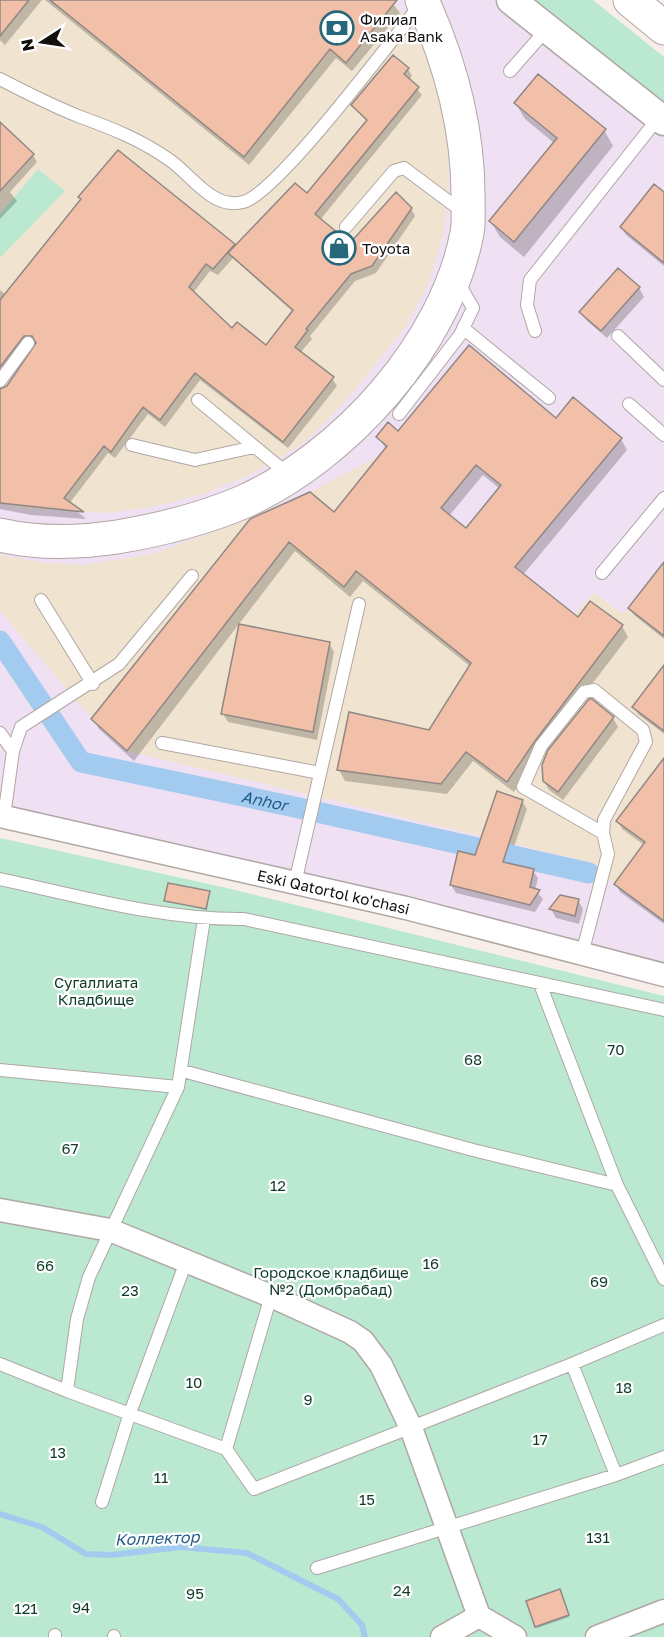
<svg xmlns="http://www.w3.org/2000/svg" width="664" height="1637" viewBox="0 0 664 1637" font-family="'Golos Text',sans-serif">
	<style>
		.commercial { fill: #efe0f3 }
		.industrial { fill: #f0e4d0 }
		.green { fill: #bae8d1 }
		.shadow { fill: #0003; fill-rule: evenodd }
		.lines { fill: none; stroke-linecap: round; stroke-linejoin: round }
		.stream { stroke: #a3cbef; stroke-width: 6 }
		.canal { stroke: #a3cbef; stroke-width: 21 }
		.building { fill: #f2bfa9; stroke: #908884; stroke-width: 1.5; fill-rule: evenodd }
		.service-casing { stroke: #b0a7a4; stroke-width: 14 }
		.minor-casing { stroke: #b0a7a4; stroke-width: 25 }
		.tertiary-casing { stroke: #b0a7a4; stroke-width: 31 }
		.primary-casing { stroke: #b0a7a4; stroke-width: 35 }
		.service { stroke: #fff; stroke-width: 12 }
		.minor { stroke: #fff; stroke-width: 22 }
		.tertiary { stroke: #fff; stroke-width: 28 }
		.primary { stroke: #fff; stroke-width: 33 }
		.labels { text-anchor: middle; dominant-baseline: central; stroke-width: 4.5; stroke-linejoin: round; paint-order: stroke }
		.poi-label { font-size: 15px; fill: #120f0e; stroke: #fff; text-anchor: start }
		.street-label { font-size: 15px; fill: #120f0e; stroke: #fff }
		.park-label { font-size: 15px; fill: #0f3b29; stroke: #fff }
		.water-label { font-size: 16px; font-style: italic; fill: #215c8a; stroke: #fff }
	</style>
	<rect width="100%" height="100%" fill="#f7eeea"/>
	<!-- commercial -->
	<path class="commercial" d="M0,0H511L664,121V975L0,816Z"/>
	<!-- industrial -->
	<path class="industrial" d="M0,0H393L423,44L440,90L447,136L449,183L443,235L429,283L406,326L339,409L302,444L255,472L204,494L157,506L109,513L23,508L0,503Z
		M377,457L574,614L594,593L623,614L664,562V921L614,884L593,863L127,751L94,721L0,611V555L46,563L83,565L152,554L252,518L310,492Z"/>
	<!-- green -->
	<path class="green" d="M531,0H593L664,57V106Z
		M38,169L65,191L0,258V214Z
		M0,838L227,888L664,996V1637H0Z"/>
	<!-- shadow -->
	<path class="shadow" d="M0,0H42L5,45L0,40Z
		M45,0H390L400,13L352,71L336,58L249,165Z
		M408,69L412,76L409,80L422,95L320,220L350,245L411,209L415,216L376,273L355,281L310,336L312,339L300,353L332,378L337,386L288,448L200,380L165,427L148,414L115,458L108,453L69,504L86,519L31,515L0,509V402L5,389L36,348V343L26,345L0,381V290L6,295L82,201L79,197L234,245L235,248L308,195L367,122L353,105ZM233,258L293,312L266,347L232,330L193,293L210,271L218,275Z
		M516,104L604,130L613,146L524,257L500,237L491,222L554,143L525,119Z
		M0,124L33,155L37,162L10,192L17,201L0,219Z
		M664,194V266L626,235L621,227Z
		M639,288L644,297L607,338L586,320L581,312Z
		M557,420L621,439L627,450L523,575L578,619L622,626L628,637L540,752L514,792L473,761L447,794L345,781L339,770L430,731L471,667L363,581L350,597L295,551L134,761L99,729L93,719L251,520L334,514L386,449L378,437L398,433ZM483,475L500,489L466,530L449,516Z
		M664,566V639L634,615L630,608Z
		M329,643L334,652L317,740L228,722L223,714Z
		M664,668V734L638,714L634,707Z
		M591,700L613,718L618,727L563,800L549,790L544,781Z
		M664,761V924L620,892L616,884L644,845L622,829L618,821Z
		M522,801L527,809L508,864L533,871L538,878L535,890L543,899L535,912L456,893L451,885Z
		M209,892L207,910L166,900Z
		M578,900L583,909L579,924L556,918L551,909Z
		M561,1593L569,1617L537,1628L536,1626Z"/>
	<g class="lines">
		<!-- stream -->
		<path class="stream" d="M0,1514L42,1527L86,1554L111,1555L181,1547L247,1553L338,1599L362,1625L365,1637"/>
		<!-- canal -->
		<path class="canal" id="s1" d="M0,641L81,762L290,806L589,873"/>
	</g>
	<!-- building -->
	<path class="building" d="M0,0H29L0,36Z
		M50,0H397L346,63L330,49L244,157Z
		M393,55L409,68L404,74L419,87L315,214L350,243L396,192L412,208L372,266L351,274L306,329L308,330L295,347L334,377L283,442L195,373L160,420L143,407L111,452L104,446L64,498L84,512L0,503V389L7,386L36,343L32,336H24L0,367V300L81,199L78,197L118,150L235,244L213,269L206,264L189,287L232,328L237,322L266,345L293,310L228,253L295,183L307,193L367,120L351,105Z
		M538,74L606,129L514,242L489,221L557,138L514,103Z
		M0,122L34,154L0,191Z
		M654,184L664,192V263L620,227Z
		M618,268L640,287L601,331L579,312Z
		M469,345L556,418L573,397L622,438L515,567L578,617L590,601L623,625L535,741L507,782L466,752L441,784L337,770L349,712L429,730L471,663L356,571L344,587L289,542L127,751L91,719L250,519L310,492L334,512L387,446L376,437L388,422L398,431ZM476,465L501,485L466,528L441,508Z
		M664,562V636L628,608Z
		M239,624L330,642L313,732L221,714Z
		M664,665V731L632,707Z
		M589,699H592L614,717L558,792L543,781L542,765L548,750Z
		M664,758V921L614,884L645,842L616,821Z
		M497,791L523,800L503,862L534,869L530,887L540,890L530,905L450,885L458,851L475,855Z
		M168,883L210,891L206,909L164,901Z
		M560,895L579,899L575,916L549,909Z
		M560,1589L569,1615L535,1627L526,1601Z"/>
	<g class="lines">
		<defs>
			<path id="service" d="M510,71L547,29
				M0,79C25,92 51,105 78,116C111,128 142,140 171,161C192,176 213,210 243,202C277,194 392,39 421,4
				M346,227L394,171L404,168L463,212
				M463,328L549,398
				M535,331L527,305L530,280L659,117
				M618,336L664,380
				M0,381L28,343
				M198,400L289,475
				M629,404L664,435
				M399,414L460,335L473,308L458,282
				M132,445L195,460L254,447
				M602,573L664,498
				M41,600L93,684
				M0,733L13,751
				M162,743L320,773
				M4,817L13,751L21,727L119,664L192,576
				M0,879C80,896 161,920 244,919L664,1010
				M295,883L359,604
				M582,954L608,854L603,833L604,820L646,742L643,730L594,690L584,692L541,746L523,787L603,833
				M540,984L617,1185L664,1279
				M0,1070L178,1087
				M183,1071L473,1150L617,1185
				M0,1364L67,1391L226,1449L254,1489L572,1364L664,1325
				M572,1364L616,1475
				M67,1391L77,1319L89,1277L178,1087L204,919
				M226,1449L271,1296
				M102,1502L130,1413L187,1259
				M317,1568L616,1475L664,1457
				M114,1636V1637
				M55,1637V1635"/>
			<g id="minor">
				<path id="s2" d="M0,816L406,908L664,975"/>
				<path d="M0,1210L110,1230L271,1296L350,1332L363,1341L381,1365L411,1428L479,1616L515,1637"/>
				<path d="M442,1637L479,1616"/>
				<path d="M597,1637L664,1611"/>
			</g>
			<path id="tertiary" d="M511,0L664,121"/>
			<path id="primary" d="M630,0L664,28
				M0,535C40,544 77,543 117,537C159,530 203,519 243,502C345,456 446,344 467,233C469,223 468,211 468,201C469,131 451,64 422,0"/>
		</defs>
		<!-- service casing -->
		<use href="#service" class="service-casing"/>
		<!-- minor casing -->
		<use href="#minor" class="minor-casing"/>
		<!-- tertiary casing -->
		<use href="#tertiary" class="tertiary-casing"/>
		<!-- primary casing -->
		<use href="#primary" class="primary-casing"/>
		<!-- service -->
		<use href="#service" class="service"/>
		<!-- minor -->
		<use href="#minor" class="minor"/>
		<!-- tertiary -->
		<use href="#tertiary" class="tertiary"/>
		<!-- primary -->
		<use href="#primary" class="primary"/>
	</g>
	<!-- icons -->
	<defs>
		<symbol id="bank-ring" viewBox="-11 -11 22 22"><circle r="9.5" fill="#fff" stroke="#25687a" stroke-width="1.5"/><path d="M-6-4H6V4H-6ZM0-2.3a2.3 2.3 0 1 0 0 4.6a2.3 2.3 0 1 0 0-4.6Z" fill="#25687a"/></symbol>
		<symbol id="shop-ring" viewBox="-11 -11 22 22"><circle r="9.5" fill="#fff" stroke="#25687a" stroke-width="1.5"/><path d="M-5-2.5h2.3a2.7 3.5 0 0 1 5.4 0H5L5.5 6h-11ZM-1.5-2.5h3a1.5 2.3 0 0 0-3 0Z" fill="#25687a"/></symbol>
	</defs>
	<g fill-rule="evenodd">
		<use href="#bank-ring" x="318" y="9" width="38" height="38"/>
		<use href="#shop-ring" x="320" y="229" width="38" height="38"/>
	</g>
	<g class="labels">
		<!-- poi labels -->
		<g class="poi-label">
			<text x="360" y="19">Филиал<tspan x="360" dy="17">Asaka Bank</tspan></text>
			<text x="362" y="248">Toyota</text>
		</g>
		<!-- street labels -->
		<g class="street-label">
			<text stroke="none"><textPath href="#s2" startOffset="342">Eski Qatortol ko'chasi</textPath></text>
		</g>
		<!-- park labels -->
		<g class="park-label">
			<text x="96" y="982">Сугаллиата<tspan x="96" dy="17">Кладбище</tspan></text>
			<text x="616" y="1049">70</text>
			<text x="473" y="1059">68</text>
			<text x="70" y="1148">67</text>
			<text x="278" y="1185">12</text>
			<text x="431" y="1263">16</text>
			<text x="45" y="1265">66</text>
			<text x="331" y="1272">Городское кладбище<tspan x="331" dy="17">№2 (Домбрабад)</tspan></text>
			<text x="599" y="1281">69</text>
			<text x="130" y="1290">23</text>
			<text x="194" y="1382">10</text>
			<text x="624" y="1387">18</text>
			<text x="308" y="1399">9</text>
			<text x="540" y="1439">17</text>
			<text x="58" y="1452">13</text>
			<text x="161" y="1477">11</text>
			<text x="367" y="1499">15</text>
			<text x="598" y="1537">131</text>
			<text x="402" y="1590">24</text>
			<text x="195" y="1593">95</text>
			<text x="81" y="1607">94</text>
			<text x="26" y="1608">121</text>
		</g>
		<!-- water labels -->
		<g class="water-label">
			<text stroke="none"><textPath href="#s1" startOffset="333">Anhor</textPath></text>
			<text transform="translate(157 1538) rotate(-2)">Коллектор</text>
		</g>
	</g>
	<!-- north arrow -->
	<g transform="translate(42 42) rotate(258)" stroke="#ffffff" stroke-width="4.5" paint-order="stroke">
	<path d="M0-4.5L10 22L0 15L-10 22Z" fill="#120f0e"/>
	<text y="-9" font-size="16" font-weight="bold" text-anchor="middle" fill="#120f0e">N</text>
	</g>
</svg>
